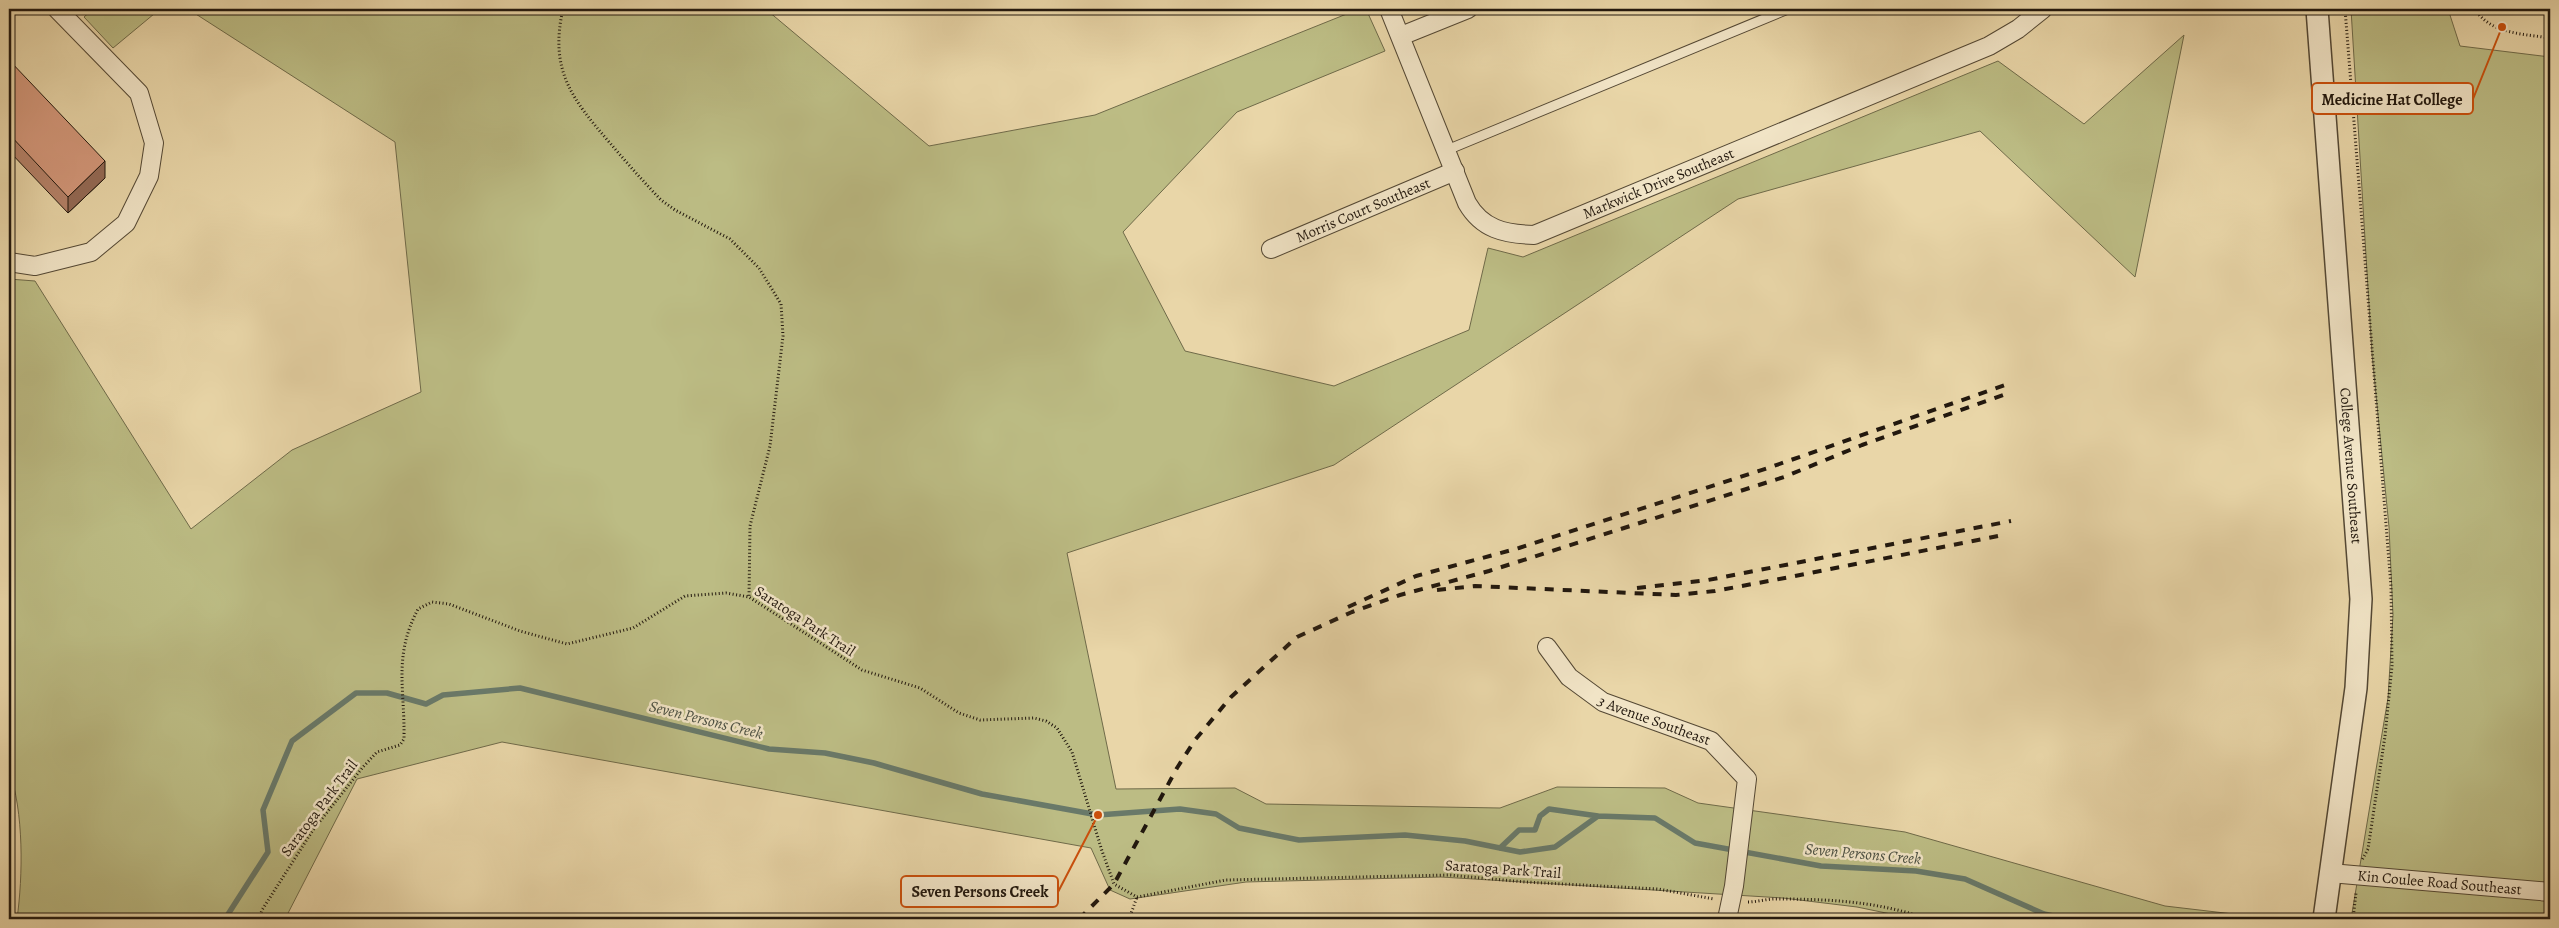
<svg xmlns="http://www.w3.org/2000/svg" width="2559" height="928" viewBox="0 0 2559 928" font-family="Alegreya,serif">
	<style>
		.green { fill: #bcbc84; stroke: #6f6a49 }
		.lines { fill: none; stroke-linecap: round; stroke-linejoin: round }
		.stream { stroke: #697969; stroke-width: 5.5 }
		.service-casing { stroke: #544834; stroke-width: 11 }
		.minor-casing { stroke: #544834; stroke-width: 20 }
		.tertiary-casing { stroke: #544834; stroke-width: 24 }
		.path { stroke: #22180e; stroke-width: 3; stroke-dasharray: 1 2.5; stroke-linecap: butt }
		.service { stroke: #f1e4c6; stroke-width: 9 }
		.minor { stroke: #f1e4c6; stroke-width: 18 }
		.tertiary { stroke: #f1e4c6; stroke-width: 21 }
		.rail { stroke: #22180e; stroke-width: 4; stroke-dasharray: 9 9; stroke-linecap: butt }
		.wall { fill: #b58269; stroke: #22180e }
		.shaded-wall { fill: #946a55; stroke: #22180e }
		.building { fill: #d3977a; stroke: #22180e }
		.labels { text-anchor: middle; dominant-baseline: central; stroke-width: 5; stroke-linejoin: round; paint-order: stroke }
		.street-label { font-size: 15px; fill: #22180e; stroke: #f1e4c6 }
		.water-label { font-size: 16px; font-style: italic; fill: #4b5043; stroke: #f1e4c6 }
		.leader { fill: none; stroke: #ca4f0c; stroke-width: 2 }
		.callout-dot { fill: #ca4f0c; stroke: #f1e4c6; stroke-width: 2 }
		.callout { fill: #f1e4c6; stroke: #ca4f0c; stroke-width: 2 }
		.callout-label { font-size: 16px; text-anchor: middle; font-weight: bold; fill: #22180e }
	</style>
	<rect width="100%" height="100%" fill="#e9d6a8"/>
	<filter id="stains"><feTurbulence type="fractalNoise" baseFrequency=".004" numOctaves="4"/><feColorMatrix values="0 0 0 0 .2 0 0 0 0 .09 0 0 0 0 .02 0 0 0 .5 -.17"/></filter>
	<radialGradient id="worn" r=".72"><stop offset=".6" stop-color="#630" stop-opacity="0"/><stop offset="1" stop-color="#630" stop-opacity=".3"/></radialGradient>
	<!-- green -->
	<path class="green" d="M93,9H160L113,48L84,17Z
		M188,9H771L768,11L929,146L1095,115L1359,9H1366L1385,51L1237,112L1123,232L1185,351L1334,386L1469,330L1488,248L1523,257L1998,61L2084,124L2184,35L2135,277L1980,131L1738,199L1334,465L1067,553L1116,789L1235,788L1266,804L1500,808L1557,787L1665,788L1698,803L1905,832L2165,906L2276,919H1915L1857,907L1783,898L1441,877L1246,882L1130,899L1110,890L1091,848L502,742L357,779L285,919H17C23,876 24,812 9,770V279L35,281L191,529L292,450L421,392L395,142Z
		M2351,9H2448L2460,46L2550,57V919H2351L2388,698L2393,615L2389,527L2372,354Z"/>
	<g class="lines">
		<!-- stream -->
		<path class="stream" d="M1500,848L1519,830H1535L1540,816L1549,809L1598,816
			M225,919L268,852L263,810L292,741L356,693H387L426,704L443,695L520,688L769,749L825,753L874,763L982,794L1098,815L1180,809L1216,814L1239,828L1299,840L1405,835L1465,841L1520,852L1555,847L1598,816L1655,818L1695,843L1821,866L1916,871L1965,879L2044,914L2067,919"/>
		<defs>
			<path id="service" d="M1447,150L1788,9"/>
			<g id="minor">
				<path id="s1" d="M1389,9L1467,203C1482,229 1504,234 1534,235L1989,46L2018,29L2043,9"/>
				<path d="M1401,36L1468,9"/>
				<path id="s2" d="M1271,249L1455,171"/>
				<path d="M9,262L35,266L91,252L126,223L149,176L154,143L139,93L57,9"/>
				<path id="s3" d="M1547,647L1569,677L1603,702L1711,741L1747,779L1734,886L1727,919"/>
				<path id="s4" d="M2330,873L2550,892"/>
			</g>
			<g id="tertiary">
				<path id="s5" d="M2317,9L2361,599L2356,688L2324,919"/>
			</g>
		</defs>
		<!-- service casing -->
		<use href="#service" class="service-casing"/>
		<!-- minor casing -->
		<use href="#minor" class="minor-casing"/>
		<!-- tertiary casing -->
		<use href="#tertiary" class="tertiary-casing"/>
		<!-- path -->
		<path class="path" d="M563,9C549,70 572,99 610,143C626,162 643,181 661,200L675,210L730,239L759,268L781,304L783,336L770,446L750,526L749,597
			M2345,9L2391,587L2392,666L2385,736L2368,849L2362,860
			M2475,9C2490,34 2524,34 2550,38
			M1748,902C1757,902 1766,899 1775,899C1827,899 1878,901 1927,919
			M259,919L262,910L313,830L363,767L377,752L400,745L404,739C405,688 393,657 418,609L432,602L449,604L520,631L567,644L633,628L685,596L726,593L749,597L862,670L920,688L959,713L980,720L1034,718L1046,721L1057,728L1072,752L1102,851L1114,884L1137,897L1226,880L1449,875L1525,882L1658,889L1714,899
			M1129,919L1137,897
			M2353,919L2356,893"/>
		<!-- service -->
		<use href="#service" class="service"/>
		<!-- minor -->
		<use href="#minor" class="minor"/>
		<!-- tertiary -->
		<use href="#tertiary" class="tertiary"/>
		<!-- rail -->
		<path class="rail" d="M1637,588L1708,580L2011,521
			M1437,590L1475,586L1676,595L1715,591L1790,577L1998,536
			M1348,607L1416,576L1519,548L1768,468L2008,384
			M1079,919L1114,884L1177,768L1195,740L1231,697L1297,637L1352,612L1400,595L1489,571L1784,477L1862,445L2009,393"/>
	</g>
	<!-- wall -->
	<path class="wall" d="M9,60L105,178L68,213L9,151Z"/>
	<!-- shaded-wall -->
	<path class="shaded-wall" d="M105,161V178L68,213V197Z"/>
	<!-- building -->
	<path class="building" d="M9,60L105,161L68,197L9,134Z"/>
	<g class="labels">
		<!-- street labels -->
		<g class="street-label">
			<text stroke="none"><textPath href="#s1" startOffset="422">Markwick Drive Southeast</textPath></text>
			<text stroke="none"><textPath href="#s2" startOffset="100">Morris Court Southeast</textPath></text>
			<text stroke="none"><textPath href="#s5" startOffset="458">College Avenue Southeast</textPath></text>
			<text transform="translate(805 621) rotate(33)">Saratoga Park Trail</text>
			<text stroke="none"><textPath href="#s3" startOffset="134">3 Avenue Southeast</textPath></text>
			<text transform="translate(319 808) rotate(-53)">Saratoga Park Trail</text>
			<text transform="translate(1503 869) rotate(4)">Saratoga Park Trail</text>
			<text stroke="none"><textPath href="#s4" startOffset="110">Kin Coulee Road Southeast</textPath></text>
		</g>
		<!-- water labels -->
		<g class="water-label">
			<text transform="translate(706 720) rotate(14)">Seven Persons Creek</text>
			<text transform="translate(1863 854) rotate(5)">Seven Persons Creek</text>
		</g>
	</g>
	<!-- callouts -->
	<path class="leader" d="M2502 27L2473 99M1098 815L1058 892"/>
	<g class="callout-dot">
		<circle cx="2502" cy="27" r="5"/>
		<circle cx="1098" cy="815" r="5"/>
	</g>
	<g class="callout">
		<rect x="2312" y="83" width="161" height="31" rx="5"/>
		<rect x="901" y="876" width="157" height="31" rx="5"/>
	</g>
	<g class="callout-label">
		<text x="2392" y="105">Medicine Hat College</text>
		<text x="980" y="897">Seven Persons Creek</text>
	</g>
	<!-- margin -->
	<rect width="2559" height="928" fill="none" stroke="#e9d6a8" stroke-width="30"/>
	<rect x="10" y="10" width="2539" height="908" fill="none" stroke="#22180e" stroke-width="2.5"/>
	<rect x="15" y="15" width="2529" height="898" fill="none" stroke="#22180e"/>
	<rect width="100%" height="100%" filter="url(#stains)"/>
	<rect width="100%" height="100%" fill="url(#worn)"/>
</svg>
